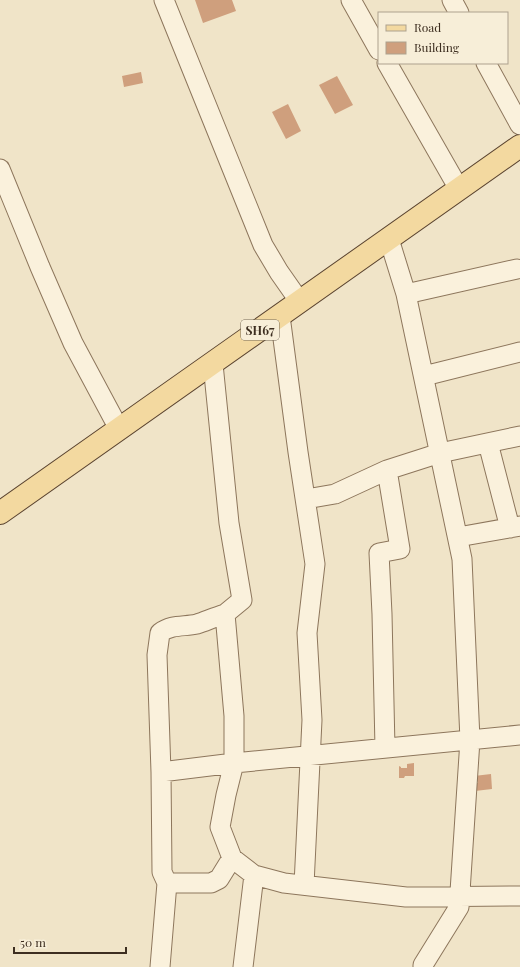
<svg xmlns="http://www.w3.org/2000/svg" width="520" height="967" viewBox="0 0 520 967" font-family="'Playfair Display',serif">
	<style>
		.building { fill: #cf9f7d }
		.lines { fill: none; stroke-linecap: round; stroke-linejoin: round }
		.minor-casing { stroke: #8d765c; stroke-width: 21 }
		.major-casing { stroke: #5b4430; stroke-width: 24 }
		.minor { stroke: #faf1dc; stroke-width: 19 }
		.major { stroke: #f3d9a0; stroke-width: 22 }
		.labels { text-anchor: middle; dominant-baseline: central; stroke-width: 3; stroke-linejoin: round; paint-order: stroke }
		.shield { fill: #f7eed8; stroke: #756857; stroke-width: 1 }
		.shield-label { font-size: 12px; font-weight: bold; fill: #3d2e20 }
	</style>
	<rect width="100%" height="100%" fill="#f0e4c8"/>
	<!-- building -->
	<path class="building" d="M195,0H232L236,11L203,23Z
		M141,72L143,83L124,87L122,76Z
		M337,76L353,105L335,114L319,85Z
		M288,104L301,131L286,139L272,112Z
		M414,763V776H405L404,778H399V766L401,767V768H407V764Z
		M491,774L492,789L475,791L474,783H478L477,779L474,780V776Z"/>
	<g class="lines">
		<defs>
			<path id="minor" d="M164,0L263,245L279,272L300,302
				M351,0L379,50
				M452,0L459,13
				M387,63L459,189
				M486,63L520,125
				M0,169L40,267L73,343L119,429
				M389,239L406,294L462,559L470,740L459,907L423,965V967
				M406,294L517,269
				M280,316L298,452L315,564L307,633L312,720L304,885
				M213,364L229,523L242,600L225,614L234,716V763L226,795L220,827L232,858L254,875L284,883L406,897L520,896
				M424,376L520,352
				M488,443L510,528
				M306,499L335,494L387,470
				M458,537L520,526
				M385,748L382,614L379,553L400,549L387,470L440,453L520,436
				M161,772L234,763L520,735
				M167,883H211L219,879L232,858
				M160,967L167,883L162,872L161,772L157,655L160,633C172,624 184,627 197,624C206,621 215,617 225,614
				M243,967L254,875"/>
			<path id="major" d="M0,513L520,146"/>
		</defs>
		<!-- minor casing -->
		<use href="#minor" class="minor-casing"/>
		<!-- major casing -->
		<use href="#major" class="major-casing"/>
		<!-- minor -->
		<use href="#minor" class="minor"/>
		<!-- major -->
		<use href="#major" class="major"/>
	</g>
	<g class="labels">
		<!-- shield labels -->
		<rect class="shield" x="241" y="320" width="38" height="20" rx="3"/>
		<g class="shield-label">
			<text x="260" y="330">SH67</text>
		</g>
	</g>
	<!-- legend -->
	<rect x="378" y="12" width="130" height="52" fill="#f7eed8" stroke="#ada18e"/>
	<rect x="386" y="25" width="20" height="6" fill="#f3d9a0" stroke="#ada18e"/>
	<text x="414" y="32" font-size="12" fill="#3d2e20">Road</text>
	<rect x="386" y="42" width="20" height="12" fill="#cf9f7d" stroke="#ada18e"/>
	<text x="414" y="52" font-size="12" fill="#3d2e20">Building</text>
	<!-- scale -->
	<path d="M14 947v6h112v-6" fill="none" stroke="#3d2e20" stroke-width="2"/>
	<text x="20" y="947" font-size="12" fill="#3d2e20" stroke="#f7eed8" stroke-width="3" paint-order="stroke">50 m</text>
</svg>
